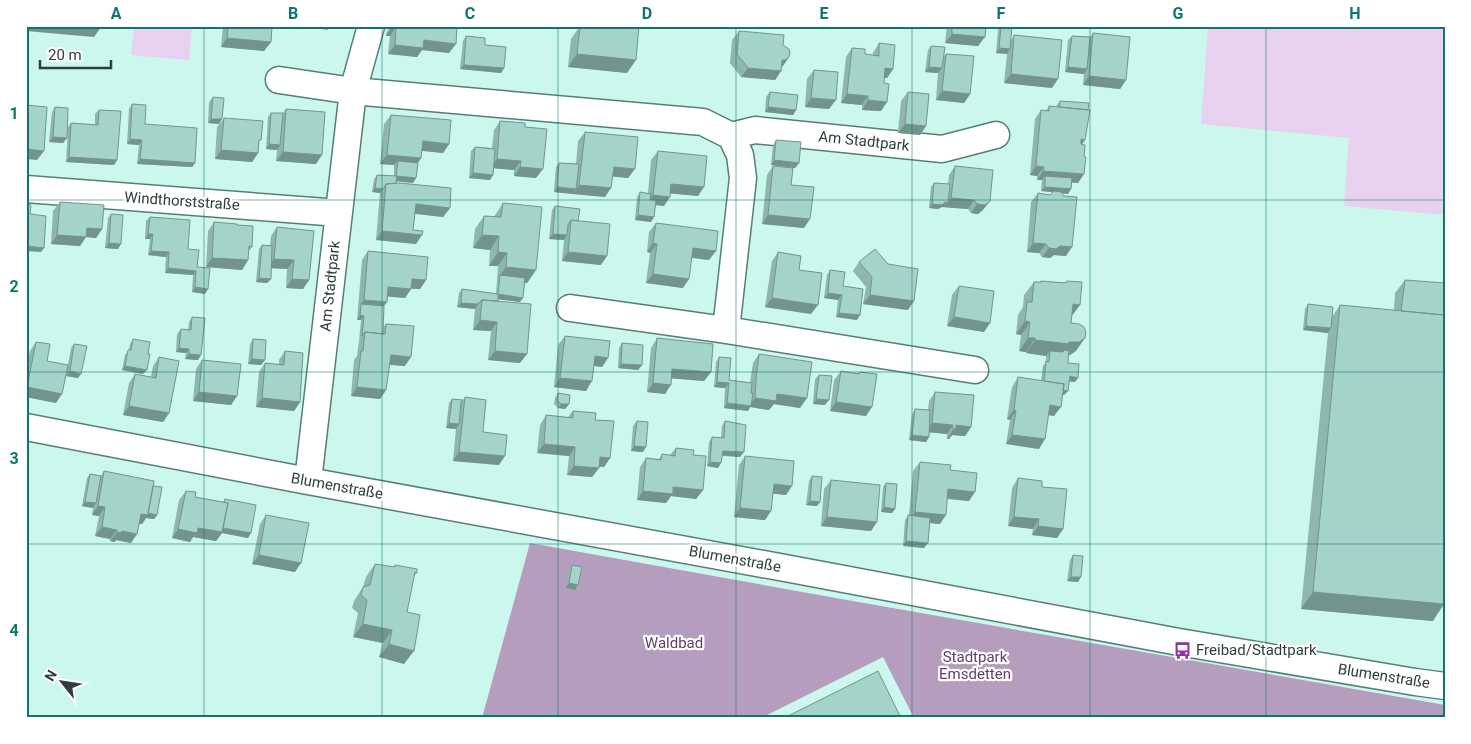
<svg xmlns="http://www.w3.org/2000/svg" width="1471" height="744" viewBox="0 0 1471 744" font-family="Roboto,sans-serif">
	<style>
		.green { fill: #e7d1ee }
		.forest { fill: #b59dbd }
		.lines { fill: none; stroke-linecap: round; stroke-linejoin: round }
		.minor-casing { stroke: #567e76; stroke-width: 29 }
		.minor { stroke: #fff; stroke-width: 26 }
		.wall { fill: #8db6ad }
		.shaded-wall { fill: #73948d }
		.building { fill: #a4d4c9; stroke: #73948d }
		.grid { fill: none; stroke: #0f766e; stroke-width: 1; stroke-opacity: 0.55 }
		.labels { text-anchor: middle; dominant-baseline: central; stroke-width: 4.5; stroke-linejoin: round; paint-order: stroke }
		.street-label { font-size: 15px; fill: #2e3f3b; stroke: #fff }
		.park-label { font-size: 15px; fill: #62406d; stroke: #fff }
		.poi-label { font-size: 15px; fill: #2e3f3b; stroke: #fff; text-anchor: start }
		.neatline { fill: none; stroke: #0f766e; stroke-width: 2 }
		.grid-label { font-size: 16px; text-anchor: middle; font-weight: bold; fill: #0f766e }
	</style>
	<rect width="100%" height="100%" fill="#cbf7ed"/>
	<!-- green -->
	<path class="green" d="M134,26H192L189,60L131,55Z
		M1208,26H1445V215L1344,206L1349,138L1201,124Z"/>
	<!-- forest -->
	<path class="forest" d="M530,543L847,600L1445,705V718H914L883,657L761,718H648L642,715L482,718Z"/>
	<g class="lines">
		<defs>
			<path id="minor" d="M279,80L353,91L703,122L731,136L740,155L743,178L726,330
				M731,136L755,130L942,149L996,135
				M26,189L339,213
				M570,308L726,330L975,370
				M26,427L308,481L785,568L1179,642L1415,682L1445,686
				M308,481L353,91L371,26"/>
		</defs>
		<!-- minor casing -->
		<use href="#minor" class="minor-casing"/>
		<!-- minor -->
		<use href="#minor" class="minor"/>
	</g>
	<!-- wall -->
	<path class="wall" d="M223,26H272L271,42L264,51L221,47Z
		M391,26H457L449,53L422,50L417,57L388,54L390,36H386V33Z
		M580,26L594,27V26H642L641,28H639L627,73L568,67L571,39Z
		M947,26H986L978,46L945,43Z
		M1001,26H1008L1011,40L1014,35L1052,88L1004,83L1007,54L996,53L998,30Z
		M739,31L783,45L789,57L781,67V71L775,80L741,77L730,63L732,40Z
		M1093,33L1126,80L1120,89L1083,85L1084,74L1065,72L1068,40L1072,36L1090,37Z
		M466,36L485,45L504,68L501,73L460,69L463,41Z
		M879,43L893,69L887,78L884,77L881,111L862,110V105L841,103L846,57L852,48L865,54L873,55V53Z
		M931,46L943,57L946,54L970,94L964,103L936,100L938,73L925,72L928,50Z
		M814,70L829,109L805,107L807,79Z
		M770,92L796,110L793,115L765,112L766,97Z
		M908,92L926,126L920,135L898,133L901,101Z
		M213,97L219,124L208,123L209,102Z
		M1060,101L1082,144L1078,183L1072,182L1071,189L1068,194L1062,193L1066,256L1054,255L1050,258L1042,257L1039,253L1027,252L1031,202L1038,193L1050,195L1053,192L1041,191L1042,180H1037V176L1030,175L1035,119L1041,110L1046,111L1049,106L1057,107V105Z
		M132,104L145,124L195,163L192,167L137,164L139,145L127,144L129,109Z
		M55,107L67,138L63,143L49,142L52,112Z
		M286,109L316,164L276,161L277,150L266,149L268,117L271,113H283Z
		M99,110L117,160L114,165L66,162L68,127L71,123L95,125V114Z
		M391,115L449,144L443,153L422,151L421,158L418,163L416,178L413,183L397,181L396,183L450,208L443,217L415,214L413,230L416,244L376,240L380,193L372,192L374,179L377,175L394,176V165L380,164L384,124Z
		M224,118L259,143L258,153L252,162L215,159L217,127Z
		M500,121L525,127L536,178L514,176V170L494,168L493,175L490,180L469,178L471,151L475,147L492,148L494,130Z
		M585,132L628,178L613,176L605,197L554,192L556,167L559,163L576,164L578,141Z
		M776,140L799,163L795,168L771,165L773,145Z
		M658,151L698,196L670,193L664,206L655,205L654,217L651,222L635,220L637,197L640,192L648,193L651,160Z
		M773,166L791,185L804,228L762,224L767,175Z
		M955,166L983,210L978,214L971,213L968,209L942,207L938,209L929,208L931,187L934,183L948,184L949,175Z
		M60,202L102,229L96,238L86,237L80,246L51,244L53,211Z
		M503,203L536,270L527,283L525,282L520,302L498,299V301L520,363L488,360L491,331L473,330L475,309L457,307L459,293L462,289L496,294L498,266H489L490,250L473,248L475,229L484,216L494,217Z
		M555,206L578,221L601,265L562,261L564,240L549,239L552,210Z
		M111,214L118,249L105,248L108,218Z
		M150,217L188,249L197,267L205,294L192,292L193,275L165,273L166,257L148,255L150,239H145L146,221Z
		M214,222L237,225L252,247L249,251L248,260L242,270L206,267L208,231Z
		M656,223L709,260L692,258L683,288L646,283L650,253L647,252L649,232Z
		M277,227L309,280L303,289L286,288L287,269L271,268V279L267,283L256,282L259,249L262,245H270L271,236Z
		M368,251L426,280L420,289H411L405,298L387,296V302L384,306L383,328L386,324L405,366L389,365L386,390L380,399L351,396L354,360L357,356L359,341L361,320H357L362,260Z
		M778,252L799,270L811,314L765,307L772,261Z
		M859,262L908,310L863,304L866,287L853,271Z
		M830,270L857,320L836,317L838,300L824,298L827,275Z
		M1405,280L1433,621L1301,609L1328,333L1303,330L1305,309L1308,304L1332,317L1340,305L1394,310L1395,293Z
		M1041,281L1065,283L1067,281L1080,305L1071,317V323L1076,351L1070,355H1069L1068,363L1075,382L1069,381L1068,391L1064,395H1063L1054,416L1048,415L1039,449L1006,444L1010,420L1007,419L1012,387L1018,377L1041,381L1043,366L1046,362V356L1026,353V352L1019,351L1021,335L1016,334L1018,315L1023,307L1024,295L1034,282H1040Z
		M959,286L984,332L947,326L952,295Z
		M192,317L198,360L185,359L186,353L176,352L177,334L181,329L188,330L189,322Z
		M565,336L608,358L602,367L594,366L586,391L554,387L558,345Z
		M657,338L711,372L704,381L672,378L665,394L647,392L651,348Z
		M133,339L148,354L143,374L122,370L125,355L129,350L130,344Z
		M253,339L265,360L261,365L248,364L250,344Z
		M36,342L47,361L56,403L26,397V368L30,351Z
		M622,343L642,365L638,370L618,368L619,348Z
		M74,344L78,378L66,376L71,348Z
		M285,351L300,402L294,411L256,407L259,372L265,363L279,365V360Z
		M759,354L800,408L774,404L769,410L750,407L748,411L724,408L725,388L714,387L716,362L719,357L729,380L750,383L753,363Z
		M159,357L169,413L163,422L123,415L129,383L135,374L151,377L153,366Z
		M202,360L237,396L231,405L193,401L196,369Z
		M841,371L858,373L860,372L866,416L830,411L834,380Z
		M819,375L825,405L813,404L815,379Z
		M935,392L971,427L965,436L952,435L949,439H947V434L929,432V437L926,442L909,440L912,414L915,409L928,410L929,401Z
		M558,393L569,404L565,409L558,408L554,404L555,398Z
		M465,397L483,432L499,465L453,461L456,428V429L446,428L449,403L452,399L463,400Z
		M573,411L595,420L610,458L604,467H599L592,477L567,475L569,456L537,453L540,425L546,415L568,417Z
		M637,421L643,452L631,451L633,426Z
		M725,421L740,457L722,456L718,468L707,466L709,442L712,437L721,438L722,426Z
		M676,448L693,455L703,490L696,499L671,496L666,503L637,500L640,467L646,458L659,459L662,454L670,455Z
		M745,456L786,495L773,493L771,511L765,520L734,517L739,465Z
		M920,462L950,470L969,501L947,499L940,524L930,523L924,548L903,546L905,520L909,515L913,471Z
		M104,471L153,486L157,515L154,519L146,518L142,524H139L131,543L116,540L115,542L110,541V539L95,536L99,516L92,515L93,508L82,506L87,478L90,474L101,476Z
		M812,476L820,502L817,506L806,505L809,481Z
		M1018,478L1042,487L1063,529L1057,538L1032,535L1033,529L1008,526L1012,488Z
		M831,480L871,531L821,526L824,489Z
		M886,483L895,509L892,513L881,512L883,487Z
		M186,491L195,497L223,502L225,499L248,538L222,533L216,541L193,537L190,542L172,538L179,500Z
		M266,515L295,572L252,564L260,524Z
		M1073,555L1078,582L1067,581L1070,560Z
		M375,564L394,567L395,565L417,573L414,576L407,612L404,664L379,657L383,643L353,637L358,613L352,608L354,601L363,587L366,577Z
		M572,565L578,585L575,590L566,588L569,570Z"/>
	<!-- shaded-wall -->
	<path class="shaded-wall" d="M29,26H102L94,37L26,31V30Z
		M324,26H331L327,30L322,29Z
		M331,26H350L349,28Z
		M392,27H396L390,36H386Z
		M952,34L985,37L978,46L945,43Z
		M227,38L271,42L264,51L221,47Z
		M424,40L456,44L449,53L422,50L417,57L388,54L395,45Z
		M999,48L1010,49L1007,54L996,53Z
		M577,54L636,60L627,73L568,67Z
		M789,57L783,66L778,69L782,60Z
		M464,65L504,68L501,73L460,69Z
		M929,67L942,68L938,73L925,72Z
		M1068,67L1087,69L1084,74L1065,72Z
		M748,68L781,71L775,80L741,77Z
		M885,68L893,69L887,78L879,77Z
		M1011,74L1058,79L1052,88L1004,83Z
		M1089,76L1126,80L1120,89L1083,85Z
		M942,91L970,94L964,103L936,100Z
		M847,94L868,96L862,105L841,103Z
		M811,98L836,100L829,109L805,107Z
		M868,100L887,102L881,111L862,110Z
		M768,107L796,110L793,115L765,112Z
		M211,119H222L219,124L208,123Z
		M905,124L926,126L920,135L898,133Z
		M53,137L67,138L63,143L49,142Z
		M130,139L142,140L139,145L127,144Z
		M1081,139L1085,140L1079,149Z
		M423,141L449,144L443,153L416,150Z
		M269,144L280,145L277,150L266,149Z
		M26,149L44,151L37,160L26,159Z
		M221,150L258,153L252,162L215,159Z
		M283,152L322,155L316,164L276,161Z
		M387,155L421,158L415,168L398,161L394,165L380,164Z
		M69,157L117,160L114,165L66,162Z
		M140,159L195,163L192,167L137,164Z
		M497,159L521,161L514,170L490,168Z
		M774,160L799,163L795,168L771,165Z
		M1036,166L1044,167L1037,176L1030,175Z
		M520,167L543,169L536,178L514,176Z
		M614,167L635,169L628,178L607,176Z
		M1043,171L1084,174L1078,183L1045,181V176L1042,180H1037Z
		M473,173L493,175L490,180L469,178Z
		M396,176L416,178L413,183L393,181Z
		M671,184L704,187L698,196L665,193Z
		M579,185L611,188L605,197L573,194Z
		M557,187L576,189L573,194L554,192Z
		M1045,187L1071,189L1068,194L1041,191Z
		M375,188L383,189L380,193L372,192Z
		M653,195L670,197L664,206L647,204Z
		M951,198L974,200L968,209L942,207L938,209L929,208L932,204L948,203Z
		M990,201L983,210L978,214L971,213L977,204Z
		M416,204L450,208L443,217L410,213Z
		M638,215L654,217L651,222L635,220Z
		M768,215L810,219L804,228L762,224Z
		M87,228L102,229L96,238L86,237L80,246L51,244L57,235Z
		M382,231L422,235L416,244L376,240Z
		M148,234H153L150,239H145Z
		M553,234L567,235L564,240L549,239Z
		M482,235L499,236L490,250L473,248Z
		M109,243L121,244L118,249L105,248Z
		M653,243L657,244L650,253L647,252Z
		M1033,243L1046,244L1039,253L1027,252Z
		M27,246L44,248L41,252L26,251Z
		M1060,246L1072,247L1066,256L1054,255L1050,258L1042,257L1049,248Z
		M693,248L716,251L709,260L687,257Z
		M151,251L169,252L166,257L148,255Z
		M498,252L507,253L498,266H489Z
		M568,252L607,256L601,265L562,261Z
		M212,258L248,260L242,270L206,267Z
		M274,259L294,260L287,269L267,268Z
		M506,267L536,270L527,283L500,280V275Z
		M168,268L196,271L193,275L165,273Z
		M653,274L689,279L683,288L646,283Z
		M259,278L271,279L267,283L256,282Z
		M292,279L309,280L303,289L286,288Z
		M412,279L426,280L420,289L406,288Z
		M195,287L208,289L205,294L192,292Z
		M388,287L411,289L405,298L382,296Z
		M828,293L842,295L838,300L824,298Z
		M498,294L523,298L520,302L495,299Z
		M870,295L914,301L908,310L863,304Z
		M772,298L818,305L811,314L765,307Z
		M364,300L387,302L380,311L361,304Z
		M461,303L478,304L475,309L457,307Z
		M1073,304L1080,305L1070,318Z
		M839,313L860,315L857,320L836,317Z
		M360,315L364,316L361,320H357Z
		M954,317L990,323L984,332L947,326Z
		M480,320L497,322L491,331L473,330Z
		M1025,321L1030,322L1021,335L1016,334Z
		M1306,326L1331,328L1328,333L1303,330Z
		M1028,338H1035L1026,352L1019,351Z
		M1085,338L1076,351L1070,355H1061L1050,351L1046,356L1026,353L1035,340L1069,342Z
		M179,348L189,349L186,353L176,352Z
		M495,351L527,354L520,363L488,360Z
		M189,354L201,355L198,360L185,359Z
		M391,355L411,357L405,366L384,364Z
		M595,356L608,358L602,367L589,365Z
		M252,359L265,360L261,365L248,364Z
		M621,364L642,365L638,370L618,368Z
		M125,366L147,370L143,374L122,370Z
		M672,369L711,372L704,381L666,378Z
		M70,371L81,374L78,378L66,376Z
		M1070,376L1078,378L1075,382L1067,381Z
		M560,378L592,381L586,391L554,387Z
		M717,382L729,383L725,388L714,387Z
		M653,383L671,385L665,394L647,392Z
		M1043,386L1068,391L1064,395L1040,391Z
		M27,387L62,394L56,403L26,397Z
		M357,387L386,390L380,399L351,396Z
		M199,392L237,396L231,405L193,401Z
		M777,394L807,398L800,408L774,404L769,410L750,407L748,411L724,408L727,403L749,406L755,398Z
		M262,398L300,402L294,411L256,407Z
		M816,399L829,400L825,405L813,404Z
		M836,402L872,407L866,416L830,411Z
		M561,404H569L565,409L558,408Z
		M1050,405L1061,407L1054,416L1043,414Z
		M129,406L169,413L163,422L123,415Z
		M1014,410L1016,411L1010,420L1007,419Z
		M449,423L459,424L456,429L446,428Z
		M932,423L953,425L947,434L926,432Z
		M956,425L971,427L965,436L952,435L949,439H947Z
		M912,435L929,437L926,442L909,440Z
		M1012,435L1045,439L1039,449L1006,444Z
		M544,444L575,447L569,456L537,453Z
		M634,446L646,447L643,452L631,451Z
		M723,451L744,452L740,457L719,455Z
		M459,452L505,456L499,465L453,461Z
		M600,457L610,458L604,467L594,466Z
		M710,462L721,463L718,468L707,466Z
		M574,466L599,468L592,477L567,475Z
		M774,484L792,486L786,495L767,493Z
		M673,487L703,490L696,499L671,496L666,503L637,500L643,491Z
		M948,489L975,492L969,501L942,498Z
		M810,501L820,502L817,506L806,505Z
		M85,502L96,503L93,508L82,506Z
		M98,506L105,507L99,516L92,515Z
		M884,507L895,509L892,513L881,512Z
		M740,508L771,511L765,520L734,517Z
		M915,512L946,515L940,524L909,521Z
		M146,513L157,515L154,519L146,518L142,524L135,523L141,514Z
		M827,517L877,522L871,531L821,526Z
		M1014,517L1039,519L1033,529L1008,526Z
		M1038,526L1063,529L1057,538L1032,535Z
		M102,527L117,530L110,539L95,536Z
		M198,528H221L251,533L248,538L222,533L216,541L193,537L190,542L172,538L178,529Z
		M122,531L137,534L131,543L116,540L115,542L110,541L117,532Z
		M906,541L928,543L924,548L903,546Z
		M259,555L301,563L295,572L252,564Z
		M1071,577H1081L1078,582L1067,581Z
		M569,583L578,585L575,590L566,588Z
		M1313,592L1444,604L1433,621L1301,609Z
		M363,624L392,630L383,643L353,637Z
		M389,644L414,651L404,664L379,657Z"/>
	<!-- building -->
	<path class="building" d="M228,26H272L271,42L227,38Z
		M392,26H457L456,44L424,40L423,48L395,45L396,27H392Z
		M580,26L602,28V26H639L636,60L577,54Z
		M952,26H986L985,37L952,34Z
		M1001,26L1012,27L1010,49L999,48Z
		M739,31L784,35L783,45L789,49L790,53L789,57L785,60H782L781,71L748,68L737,54Z
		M1093,33L1130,37L1126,80L1089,76Z
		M1014,35L1062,40L1058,79L1011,74Z
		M466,36L485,38V45L506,47L504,68L464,65Z
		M1072,36L1090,37L1087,69L1068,67Z
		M879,43L895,45L893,69L885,68L884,83L889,84L887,102L868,100V96L847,94L852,48L865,49V54L879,56Z
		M931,46L945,47L942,68L929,67Z
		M946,54L974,56L970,94L942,91Z
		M814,70L838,72L836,100L811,98Z
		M770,92L798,95L796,110L768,107Z
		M908,92L929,94L926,126L905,124Z
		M213,97L224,98L222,119H211Z
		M1060,101L1089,103L1088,110L1059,107Z
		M132,104L146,105L145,124L197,128L195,163L140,159L142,140L130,139Z
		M26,105L47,107L44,151L26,149Z
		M1049,106L1090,110L1085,140L1081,139V144L1085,145L1084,157H1086L1084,174L1043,171L1044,167L1036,166L1041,110L1049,111Z
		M55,107L68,108L67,138L53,137Z
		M286,109L325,112L322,155L283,152Z
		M99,110L121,111L117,160L69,157L71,123L98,125Z
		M271,113H283L280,145L269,144Z
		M391,115L451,120L449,144L423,141L421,158L387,155Z
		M224,118L263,121L261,140H259L258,153L221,150Z
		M500,121L525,123V127L547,129L543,169L520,167L521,161L497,159Z
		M585,132L638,137L635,169L614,167L611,188L579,185Z
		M776,140L801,142L799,163L774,160Z
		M475,147L495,149L493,175L473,173Z
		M658,151L707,156L704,187L671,184L670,197L653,195Z
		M398,161L418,163L416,178L396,176Z
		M559,163L579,164L576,189L557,187Z
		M773,166L793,168L791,185L814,187L810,219L768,215Z
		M955,166L993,170L990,201L985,205L977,204L974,200L951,198Z
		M377,175L397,176L396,183L386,184L383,189L375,188Z
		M1045,176L1072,178L1071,189L1045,187Z
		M399,183L451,188L450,208L416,204L413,230L423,231L422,235L382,231L386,184Z
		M934,183L950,184L948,203L945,202L942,205L932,204Z
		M1054,191L1061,192L1064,196L1077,197L1072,247L1060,246L1056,249L1049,248L1046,244L1033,243L1038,193L1050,195Z
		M640,192L651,194L650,200H656L654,217L638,215Z
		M60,202L104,205L102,229L87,228L86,237L57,235Z
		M503,203L542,207L536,270L506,267L507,253L498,252L499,236L482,235L484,216L501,217Z
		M26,204L31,205L30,214L46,216L44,248L27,246L28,237H26Z
		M555,206L580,209L578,221L571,220L568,225L567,235L553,234Z
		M111,214L123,215L121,244L109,243Z
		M150,217L190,220L188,249L199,250L197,267L210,268L208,289L195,287L196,271L168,268L169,252L151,251L153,234H148Z
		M571,220L610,224L607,256L568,252Z
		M214,222L237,224V225L253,226L252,247L249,246L248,260L212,258Z
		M656,223L718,231L716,251L693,248L689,279L653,274L657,244L653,243Z
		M277,227L314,231L309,280L292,279L294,260L274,259Z
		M262,245L272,246L271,279L259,278Z
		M875,249L888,264L918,269L914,301L870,295L872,277L859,262Z
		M368,251L428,257L426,280L412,279L411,289L388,287L387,302L364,300Z
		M778,252L801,256L799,270L822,273L818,305L772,298Z
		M830,270L845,272L843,286L863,289L860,315L839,313L842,295L828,293Z
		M500,275L525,278L523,298L498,294V301L482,300L478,304L461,303L462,289L498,294Z
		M1405,280L1445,283V315L1401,311Z
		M1041,281L1066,283L1067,281L1082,282L1080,305L1073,304L1071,323L1079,324L1084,327L1086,332L1085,338L1079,342H1069V344L1035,340V338H1028L1030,322L1025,321L1027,302H1032L1034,282H1041Z
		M959,286L994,291L990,323L954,317Z
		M482,300L531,304L527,354L495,351L497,322L480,320Z
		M361,304L384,306L383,334L365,332L362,336L364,316L360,315Z
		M1308,304L1333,307L1331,328L1306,326Z
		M1340,305L1445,315L1444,604L1313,592Z
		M192,317L205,318L201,355L189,354V349L179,348L181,329L191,330Z
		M386,324L414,326L411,357L391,355L386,390L357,387L361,351H363L365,332L385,334Z
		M565,336L610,341L608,358L595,356L592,381L560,378Z
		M657,338L713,344L711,372L672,369L671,385L653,383Z
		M133,339L150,342L148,354H150L147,370L125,366L128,350H131Z
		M253,339L266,340L265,360L252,359Z
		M36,342L50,344L47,361L68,365L62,394L27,387Z
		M622,343L643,345L642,365L621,364Z
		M74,344L87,346L81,374L70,371Z
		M1064,350L1069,351L1068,363L1079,364L1078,378L1070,376L1068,391L1063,390L1064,384L1044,381L1046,361L1049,362L1050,351L1063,352Z
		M285,351L303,353L300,402L262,398L265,363L284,365Z
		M759,354L812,362L807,398L777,394L776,401L755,398L756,379Z
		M159,357L179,361L169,413L129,406L135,374L156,378Z
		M719,357L731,358L729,380L752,383L751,393H753L751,406L727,403L729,383L717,382Z
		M202,360L241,364L237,396L199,392Z
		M841,371L859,374L860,372L877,374L872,407L836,402Z
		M819,375L832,376L829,400L816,399Z
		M1018,377L1064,384L1061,407L1050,405L1045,439L1012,435L1016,411L1014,410Z
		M935,392L974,395L971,427L956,425V429H953V425L932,423Z
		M558,393L570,395L569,404H561L557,400Z
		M465,397L486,400L483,432L507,435L505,456L459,452Z
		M452,399L463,400L461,402L459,424L449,423Z
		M915,409L930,410L929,437L912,435Z
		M573,411L596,413L595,420L614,421L610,458L600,457L599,468L574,466L575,447L544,444L546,415L573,418Z
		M637,421L648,422L646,447L634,446Z
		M725,421L746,425L744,452L723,451L721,463L710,462L712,437L724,438Z
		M676,448L694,450L693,455L706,456L703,490L673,487V494L643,491L646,458L661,460L662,454L675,456Z
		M745,456L794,461L792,486L774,484L771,511L740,508Z
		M920,462L951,465L950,470L977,473L975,492L948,489L946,515L915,512Z
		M104,471L154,481L148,515L141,514L137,534L122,531L121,533L117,532V530L102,527L105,507L98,506Z
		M90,474L101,476L96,503L85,502Z
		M812,476L822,477L820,502L810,501Z
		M1018,478L1042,481V487L1067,489L1063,529L1038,526L1039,519L1014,517Z
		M831,480L880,485L877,522L827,517Z
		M886,483L897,484L895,509L884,507Z
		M153,486L162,487L157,515L148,513Z
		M186,491L196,492L195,497L228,503L222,532L198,528L197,533L178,529Z
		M225,499L256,505L251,533L223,528L228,503L224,502Z
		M266,515L309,523L301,563L259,555Z
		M908,515L930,518L928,543L906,541Z
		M1073,555L1083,556L1081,577H1071Z
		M375,564L395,567V565L417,569V573L415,572L407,612L420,615L414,651L389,644L392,630L363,624L367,600L361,595L363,587L370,585Z
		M572,565L582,567L578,585L569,583Z
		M878,671L901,718H784Z"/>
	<!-- grid -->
	<path class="grid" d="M204,26V718M382,26V718M558,26V718M736,26V718M912,26V718M1090,26V718M1266,26V718M26,200H1445M26,372H1445M26,544H1445"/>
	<!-- icons -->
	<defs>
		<symbol id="bus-bare" viewBox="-9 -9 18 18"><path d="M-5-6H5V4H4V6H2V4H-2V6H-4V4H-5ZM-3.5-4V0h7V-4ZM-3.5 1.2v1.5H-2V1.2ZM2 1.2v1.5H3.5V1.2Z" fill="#8b36a3" stroke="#fff" stroke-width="2.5" paint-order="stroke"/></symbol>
	</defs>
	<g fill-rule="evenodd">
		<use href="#bus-bare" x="1170" y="638" width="25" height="25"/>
	</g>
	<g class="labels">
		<!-- street labels -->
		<g class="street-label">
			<text transform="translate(864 141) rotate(6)">Am Stadtpark</text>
			<text transform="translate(182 201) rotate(4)">Windthorststraße</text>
			<text transform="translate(330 286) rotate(-84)">Am Stadtpark</text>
			<text transform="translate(337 486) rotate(10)">Blumenstraße</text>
			<text transform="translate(735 559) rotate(10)">Blumenstraße</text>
			<text transform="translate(1384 676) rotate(9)">Blumenstraße</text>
		</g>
		<!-- park labels -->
		<g class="park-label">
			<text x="674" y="643">Waldbad</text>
			<text x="975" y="657">Stadtpark<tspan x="975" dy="17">Emsdetten</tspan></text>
		</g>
		<!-- poi labels -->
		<g class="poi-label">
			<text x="1196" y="650">Freibad/Stadtpark</text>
		</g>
	</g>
	<!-- border -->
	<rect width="1471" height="744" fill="none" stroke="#ffffff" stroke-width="55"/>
	<!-- north arrow -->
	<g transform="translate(62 682) rotate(300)" stroke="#ffffff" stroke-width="4" paint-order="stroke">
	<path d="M0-4L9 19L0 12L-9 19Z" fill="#2e3f3b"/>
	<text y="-8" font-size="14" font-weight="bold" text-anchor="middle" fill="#2e3f3b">N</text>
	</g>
	<!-- scale -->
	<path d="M40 60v8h71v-8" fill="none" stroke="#2e3f3b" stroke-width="2.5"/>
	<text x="48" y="60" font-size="15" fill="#2e3f3b" stroke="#ffffff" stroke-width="4" paint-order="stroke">20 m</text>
	<rect x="28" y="28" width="1416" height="688" class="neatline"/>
	<g class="grid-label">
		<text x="116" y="19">A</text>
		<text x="293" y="19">B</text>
		<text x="470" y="19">C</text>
		<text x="647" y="19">D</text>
		<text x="824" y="19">E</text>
		<text x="1001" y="19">F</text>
		<text x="1178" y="19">G</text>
		<text x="1355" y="19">H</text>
		<text x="14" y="119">1</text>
		<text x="14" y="292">2</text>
		<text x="14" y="464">3</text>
		<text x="14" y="636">4</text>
	</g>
</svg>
